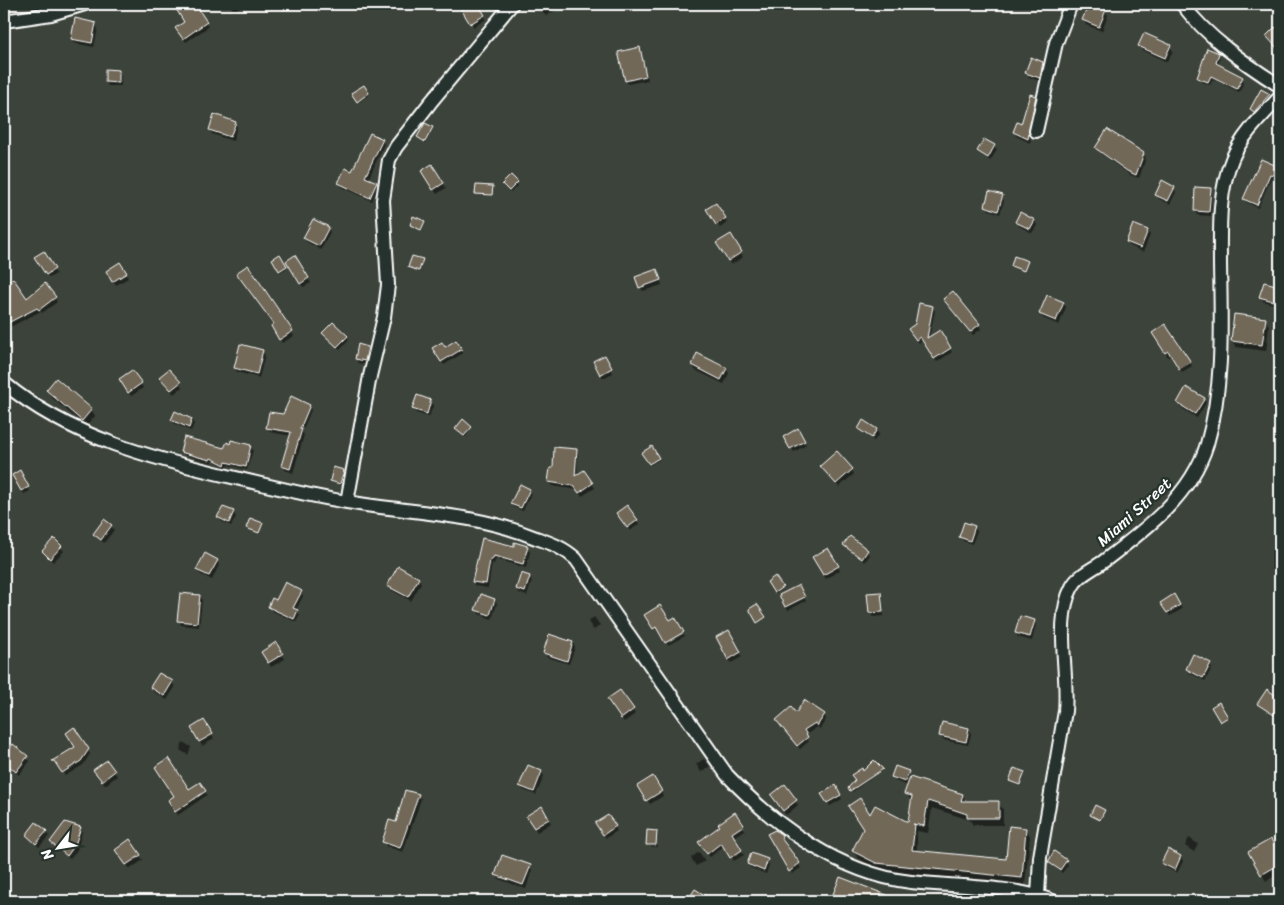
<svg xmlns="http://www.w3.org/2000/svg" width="1284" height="905" viewBox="0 0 1284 905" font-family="Sriracha,sans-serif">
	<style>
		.shadow { fill: #0007 }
		.building { fill: #716859; stroke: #fff }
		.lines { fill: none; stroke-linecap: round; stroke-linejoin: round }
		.minor-casing { stroke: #fff; stroke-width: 16 }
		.minor { stroke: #26332d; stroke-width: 12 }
		.labels { text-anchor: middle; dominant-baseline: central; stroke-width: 4.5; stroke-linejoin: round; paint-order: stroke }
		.street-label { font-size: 16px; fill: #fff; stroke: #26332d }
	</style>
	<rect width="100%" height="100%" fill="#3c433a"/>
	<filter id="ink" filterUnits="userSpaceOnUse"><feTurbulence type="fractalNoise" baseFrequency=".02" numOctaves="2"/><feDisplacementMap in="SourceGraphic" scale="10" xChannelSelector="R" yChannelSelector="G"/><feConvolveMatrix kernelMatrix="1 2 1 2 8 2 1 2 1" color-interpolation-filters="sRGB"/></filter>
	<g filter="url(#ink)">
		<!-- shadow -->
		<path class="shadow" d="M175,4H198L200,8L197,9L208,27L186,42L177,29L186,22Z
			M229,4H245L234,11Z
			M465,4H477L486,19L474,27L461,6Z
			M537,4H559L561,7L546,16Z
			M1273,4H1280V5L1275,8Z
			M1105,11L1108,15L1102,31L1086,25L1084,20Z
			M95,24L98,28L94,47L74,43L72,39Z
			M1140,46H1170L1173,51L1167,62L1142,50Z
			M639,48L648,80L628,84L626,80Z
			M1218,54L1220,57L1218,66L1242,78L1244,82L1239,92L1213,79L1210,85L1200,81L1198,78Z
			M1043,63L1045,67L1042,82L1029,77L1026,73Z
			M119,71L121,75V86H108L106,82Z
			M363,86L369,95L359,102L353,93Z
			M1269,95L1271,99L1257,116L1253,114L1251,109Z
			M1035,97L1037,101L1030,143L1016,136L1014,132L1022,126Z
			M235,123L237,127L233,141L212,134L210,129Z
			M432,128L426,143L419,139L418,137Z
			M382,140L384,144L368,180L376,183L378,187L372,201L342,187L339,183L353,173Z
			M985,140L997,150L990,161L979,151Z
			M1096,148L1143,154L1146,158L1139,178L1130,175L1099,152Z
			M432,166L446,188L437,194L423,172Z
			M1276,167L1278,170L1275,177L1272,176L1258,208L1246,202L1245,199Z
			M511,177L518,185L511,192L504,185Z
			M492,187V196L477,193Z
			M1174,188L1176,192L1170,204L1159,199L1157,194Z
			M1196,189H1210L1212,194L1211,216L1197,215L1195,211Z
			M1002,197L1004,201L1000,214L989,210L986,206Z
			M716,204L727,223L720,228L708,209Z
			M1034,220L1037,225L1032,233L1019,226L1017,222Z
			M424,222L422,231L411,225Z
			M328,228L330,232L321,250L307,242L304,238Z
			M1147,231L1150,235L1143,252L1130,246L1127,242Z
			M731,236L743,257L731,265L718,243Z
			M4,238L11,248L5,253L4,251Z
			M43,253L56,274L49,278L36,257Z
			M280,256L287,268L280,272L273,259Z
			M294,257L311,283L303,287L287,261Z
			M422,260L420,272L411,269L410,267Z
			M1027,262L1025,272L1012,266Z
			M120,264L128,278L116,285L108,271Z
			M247,267L294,336L282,343L272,326L275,325Z
			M659,275L662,285L643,291L640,287Z
			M4,276L27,300L55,298L57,302L42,313L41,311L8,328L11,334L4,338Z
			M1265,283L1280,287V306L1263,301L1261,297Z
			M1063,303L1066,307L1059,325L1043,318L1040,314Z
			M947,304L979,325L981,329L973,335Z
			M932,307L935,311L929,338L940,332L952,352L937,362L923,340L919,343L911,333Z
			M1265,319L1269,326L1266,351L1236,347L1232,341Z
			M323,333L347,336L349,340L340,350Z
			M1154,333L1190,362L1192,366L1182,372L1172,354L1168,357Z
			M456,342L463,353L444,365L434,349H445Z
			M368,348L370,352L367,365L358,363L356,358Z
			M262,351L265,355L259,378L237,372L235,368Z
			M605,357L613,373L603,378L595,362Z
			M693,365L726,369L729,373L724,384L695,370Z
			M163,381L180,383L182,387L174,394Z
			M123,384H141L143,388L131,396Z
			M47,390L91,409L95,416L86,427L51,397Z
			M418,397L431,401L433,406L429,417L416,413L414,409Z
			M1204,399L1206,403L1197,418L1180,407L1178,403Z
			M309,406L311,410L302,432L304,435L293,473L285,470L283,466L292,436L270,432L268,428L284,415Z
			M172,420H192L194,424L191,431L175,424Z
			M471,427L466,437L458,430Z
			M859,429L876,430L879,434L874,441Z
			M797,430L806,445L794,452L785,437Z
			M231,446H250L253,450L247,470L228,465L227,468L212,460V463L184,455L182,452L225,449Z
			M651,448L659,460L650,465L643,454Z
			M576,450L578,454L577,476L584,472L595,488L582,496L578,490L552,486L549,482L554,470Z
			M824,470H852L854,474L839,487Z
			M343,471L341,485L332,482L331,481Z
			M20,472L30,491L24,494L14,475Z
			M529,490L531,493L523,511L513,507L511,504Z
			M233,512L236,517L231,526L221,521L219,517Z
			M620,517L637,520L639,524L630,531Z
			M262,524L260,534L248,528Z
			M111,526L114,530L104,543L95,534Z
			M974,527L977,531L972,544L963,541L960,537Z
			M54,540L64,551L53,562L43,551Z
			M483,540L514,548L527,547L530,552L526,568L496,559L494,564L492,563L488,588L475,586L473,582Z
			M845,545L867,551L870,555L865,562Z
			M827,549L840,570L826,579L814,558Z
			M217,561L219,565L212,580L200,574L198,570Z
			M529,577L532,581L527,596L519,593L517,589Z
			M775,577L783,589L776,594L768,582Z
			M418,578L421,583L411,601L391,590L389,586Z
			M798,587L806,601L788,610L781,596Z
			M301,592L303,596L296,610L300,615L296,622L272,611L270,607L276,601Z
			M880,593L884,616L873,617L870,613Z
			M200,596L202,600L199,627L181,625L179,620Z
			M1174,596L1182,609L1170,616L1162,603Z
			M495,600L497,604L492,619L479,614L477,610Z
			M594,617L600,625L594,630L588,622Z
			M1034,621L1036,625L1032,641L1018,637L1016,633Z
			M728,631L742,657L731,663L717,637Z
			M684,634L685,636L668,645L667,643Z
			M573,643L575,647L569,664L547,657L545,653Z
			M276,644L285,659L271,667L263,652Z
			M1280,661V679L1273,665Z
			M1210,664L1212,668L1205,681L1190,673L1187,669Z
			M159,674L172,682L175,687L167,700L154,692L151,687Z
			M1267,691L1280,700V712L1276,718L1259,704Z
			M620,692L635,714L624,722L611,704Z
			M796,715H824L826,719L820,729L818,727L805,735L809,741L800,749L780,724Z
			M204,722L214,739L202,746L192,729Z
			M74,729L90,754L83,765L65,776L55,760L76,748Z
			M969,729L971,734L968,745L943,740L941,736Z
			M183,742L191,747L188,755L180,750Z
			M14,746L30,761L19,775L4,763V758Z
			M704,759L710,767L701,772L696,764Z
			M107,761L117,776L105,785L97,774Z
			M882,770L852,792L849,788L863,773Z
			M541,772L544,776L536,795L523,790L521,786Z
			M908,772L909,778L962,795L967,802H998L1003,810V825H973L970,820L932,808L928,833L917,831V852L1007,860L1026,829L1030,836L1025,885L882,871L858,858L853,851L870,817L909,824L913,802L906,794L908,786L895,781L892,777Z
			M1024,773L1021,786L1011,782L1010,781Z
			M652,778L663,796L650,804L639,787Z
			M200,783L207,795L178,815L169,800Z
			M785,786L798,805L786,815L775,800Z
			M835,787L842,799L830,806L823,794Z
			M418,795L421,799L403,852L386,846L384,842Z
			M541,808L551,823L537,832L527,816Z
			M1104,811L1101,821L1091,815Z
			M735,814L745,830L733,837L744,855L734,861L724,846L710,857L702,847Z
			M608,817L617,831L606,838L599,828Z
			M37,824L49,836L39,847L27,835Z
			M80,828L82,832L77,850L70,859L54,846L51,843Z
			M656,832L657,847L648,846L647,845Z
			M769,835L781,836L782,842L801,868L792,874Z
			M1189,838L1198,844L1194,852L1185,846Z
			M130,841L143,860L130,869L119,854Z
			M1270,841L1280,859V873L1266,881L1250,853Z
			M1168,851L1181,857L1183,861L1177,873L1165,867L1163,863Z
			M699,852L705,861L696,866L691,858Z
			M767,860L769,865L766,874L751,868L748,864Z
			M1066,861L1068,865L1062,873L1049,862Z
			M530,866L532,870L526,889L499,879L497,875Z
			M835,894L884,895L887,901H839Z"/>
		<!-- building -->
		<path class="building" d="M173,4H195L207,22L183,39L175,28L184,22Z
			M458,4H478L485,15L470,24Z
			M1089,4L1106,10L1099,27L1082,20Z
			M75,18L96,23L92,43L71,39Z
			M1275,27L1280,32V51L1266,36Z
			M1144,33L1171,45L1165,58L1138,46Z
			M640,47L646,76L625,81L618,52Z
			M1207,48L1219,53L1216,63L1243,77L1237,89L1211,76L1208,82L1197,78Z
			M1031,57L1043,62L1040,78L1025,73Z
			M105,69L119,70V83L105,82Z
			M364,85L369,93L357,102L351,93Z
			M1261,89L1270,94L1254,112L1250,109Z
			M1030,94L1036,96L1028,139L1013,132L1017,122L1021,124Z
			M214,114L236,122L230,137L209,130Z
			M425,123L433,127L425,142L417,137Z
			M1107,129L1144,153L1136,175L1127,171L1095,148Z
			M370,133L383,139L365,177L377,182L370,198L338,183L345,168L352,171Z
			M984,139L995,145L988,158L977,151Z
			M1261,159L1277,166L1273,175L1270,174L1257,205L1243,199Z
			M432,164L444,183L433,190L421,171Z
			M511,175L518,182L509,191L502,184Z
			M1162,180L1175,187L1168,201L1155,195Z
			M476,185L493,186L492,195L475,194Z
			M1195,187L1211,188L1209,212L1194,211Z
			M989,191L1003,195L998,211L985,206Z
			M716,203L726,218L716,225L706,209Z
			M1020,212L1035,220L1030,229L1015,222Z
			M413,216L425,221L421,230L410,225Z
			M313,219L329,227L319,246L303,238Z
			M1133,224L1148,230L1141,248L1126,242Z
			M731,234L742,252L728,261L716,243Z
			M44,251L55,269L46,275L34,257Z
			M280,254L287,266L279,271L272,259Z
			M295,255L309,278L300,284L286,261Z
			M412,256L423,259L419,271L408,267Z
			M1014,256L1028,261L1024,271L1011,266Z
			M120,262L127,273L112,282L106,271Z
			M248,265L293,331L279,340L271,326L274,324L236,273Z
			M657,269L661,280L639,288L635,277Z
			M13,278L27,298L45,283L56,297L39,310L37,308L4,325V284Z
			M1264,282L1280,286V303L1259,297Z
			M953,291L980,324L970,332L943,299Z
			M1047,295L1064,302L1056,321L1039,314Z
			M919,303L933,306L927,338L940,330L951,348L934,359L920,337L916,340L908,329L915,324Z
			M1234,314L1266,318L1262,345L1231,341Z
			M333,322L348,336L337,347L322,333Z
			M1165,324L1191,362L1179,369L1168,351L1165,353L1152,333Z
			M456,340L462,349L441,362L432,348L442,342L445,347Z
			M240,344L263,350L257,374L234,368Z
			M358,344L368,347L365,361L355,359Z
			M697,353L727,368L721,380L692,365Z
			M605,355L612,368L600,375L593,361Z
			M169,369L181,382L171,390L159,377Z
			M132,370L142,383L128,393L119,379Z
			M56,378L92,409L82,421L46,390Z
			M1186,387L1205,398L1195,414L1177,403Z
			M417,395L431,400L427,414L412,409Z
			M291,396L310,405L300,429H302L290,469L281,466L291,432L266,428L269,412L283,414Z
			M175,411L192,419L189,428L171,420Z
			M463,419L472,427L464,436L455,429Z
			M863,420L877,429L872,438L858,429Z
			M798,428L805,441L790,449L783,437Z
			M184,437L224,448L227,442L230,444L231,440L251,445L246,467L226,462L225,465L211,458L210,460L180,452Z
			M652,446L659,458L649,464L641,453Z
			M554,447L577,449L575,476L584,470L593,483L579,493L574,486L548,482L550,468H553Z
			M837,451L853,469L836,484L820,466Z
			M333,467L344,470L340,484L330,481Z
			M20,470L29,487L21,491L12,475Z
			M520,484L530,489L521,508L510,504Z
			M627,505L638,520L627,528L616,513Z
			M223,507L234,511L229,523L217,517Z
			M250,518L263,523L259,533L246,528Z
			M104,519L112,525L101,540L93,534Z
			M964,522L975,526L970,541L959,537Z
			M850,536L868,550L862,559L843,545Z
			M54,538L62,546L50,559L42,551Z
			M482,538L514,546V542L528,546L523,564L494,556L492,560H490L486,584L472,582Z
			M828,548L839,566L823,575L812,557Z
			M205,553L218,560L209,576L196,570Z
			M398,566L419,578L408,597L387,586Z
			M521,573L530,576L525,592L516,589Z
			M775,576L783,587L774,593L767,582Z
			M285,582L302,591L293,608L298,610L294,619L268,607L272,598L276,600Z
			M799,585L805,597L785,607L779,595Z
			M881,592L883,612L869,613L867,593Z
			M180,593L200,595L197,623L177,621Z
			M481,594L495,599L490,615L475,610Z
			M1174,594L1180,605L1167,613L1160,603Z
			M757,604L766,617L757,623L749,609Z
			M660,605L670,620L675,617L684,632L665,643L656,627L653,629L644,615Z
			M1020,616L1035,620L1030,637L1015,633Z
			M729,630L741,652L728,660L716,637Z
			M549,634L573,642L567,661L543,653Z
			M276,642L283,654L268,663L261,652Z
			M1193,654L1211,663L1203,678L1186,669Z
			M159,673L173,681L164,696L150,687Z
			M1267,689L1280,699V705L1274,715L1257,704Z
			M620,690L634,709L621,719L607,699Z
			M804,700L825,714L817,726L815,723L804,730L808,737L797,746L776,720L791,707L796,713Z
			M1219,702L1228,717L1220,722L1211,707Z
			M204,720L213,734L199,742L191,728Z
			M942,722L969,728L966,742L939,736Z
			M74,727L89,749L81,761L62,773L54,761H52L75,747L66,733Z
			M13,744L28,756L16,772L4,762V756Z
			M169,758L189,789L200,782L206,791L175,812L168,800L174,796L155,767Z
			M107,760L115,771L102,781L93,770Z
			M874,760L883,769L850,791L848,788L855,780L851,775L862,768L863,771Z
			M528,765L542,771L534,792L519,786Z
			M895,766L909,771L905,782L891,777Z
			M1014,768L1025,772L1020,785L1009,781Z
			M653,776L662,791L646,801L637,786Z
			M910,777L963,794L961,801H999V818H967V814L928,801L924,826L913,824L915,825L912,850L1006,859L1009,826L1026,828L1022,878L876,863L852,851L863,829L848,806L860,798L870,814L875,805L908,822L912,796L904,794Z
			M785,784L797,800L783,811L771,795Z
			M836,785L841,795L827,803L821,794Z
			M405,790L419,794L400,848L382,842L389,820L396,822Z
			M1095,805L1105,810L1100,820L1090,815Z
			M542,806L549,819L534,828L526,816Z
			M735,812L744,825L732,833L742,850L730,858L721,843L707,854L698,842L720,826L718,824Z
			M608,815L616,826L603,835L595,823Z
			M36,822L47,831L36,844L26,835Z
			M65,822L81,827L75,845L67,856L50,842Z
			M647,830L657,831L656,845H646Z
			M775,830L782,835L781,838L800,863L789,872L767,834Z
			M130,839L141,855L126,865L115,850Z
			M1271,839L1280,856V864L1261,875L1248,852Z
			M1168,849L1181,856L1175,870L1161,863Z
			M1054,851L1067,860L1060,870L1048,862Z
			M751,853L768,859L764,871L747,864Z
			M502,855L531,865L523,885L495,875Z
			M840,877L900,900V901H851L833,894Z
			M695,889L714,901H687Z"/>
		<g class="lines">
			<defs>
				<path id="minor" d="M1182,4C1208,38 1244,63 1280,86
					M4,21L51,14L85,4
					M1036,131L1056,43L1071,4
					M4,383C70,438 154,459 236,478C273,487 310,496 347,502C411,513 475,513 536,538C551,543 564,548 576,559L727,775C774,825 840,874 911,882C958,887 1007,885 1053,901
					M347,502L370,376L384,317L388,285L383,200L389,160L396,147L430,103L512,4
					M1038,896L1040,857L1065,711C1069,673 1054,621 1072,587C1078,575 1093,569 1104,561C1145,530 1191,496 1207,444C1224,386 1221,324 1220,264C1220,228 1218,193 1232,159C1242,135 1262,116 1280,97"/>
			</defs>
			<!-- minor casing -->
			<use href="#minor" class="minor-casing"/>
			<!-- minor -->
			<use href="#minor" class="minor"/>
		</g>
	</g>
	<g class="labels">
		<!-- street labels -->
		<g class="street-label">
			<text transform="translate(1134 512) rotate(-42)">Miami Street</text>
		</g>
	</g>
	<!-- margin -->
	<rect width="1284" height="905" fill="none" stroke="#26332d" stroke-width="20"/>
	<rect x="10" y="10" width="1264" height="885" fill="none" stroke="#fff" stroke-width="2" filter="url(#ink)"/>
	<!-- north arrow -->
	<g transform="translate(58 848) rotate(239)" stroke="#26332d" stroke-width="4" paint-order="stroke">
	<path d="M0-4L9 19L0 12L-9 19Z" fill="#ffffff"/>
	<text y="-8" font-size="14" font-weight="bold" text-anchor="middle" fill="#ffffff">N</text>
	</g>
</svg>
